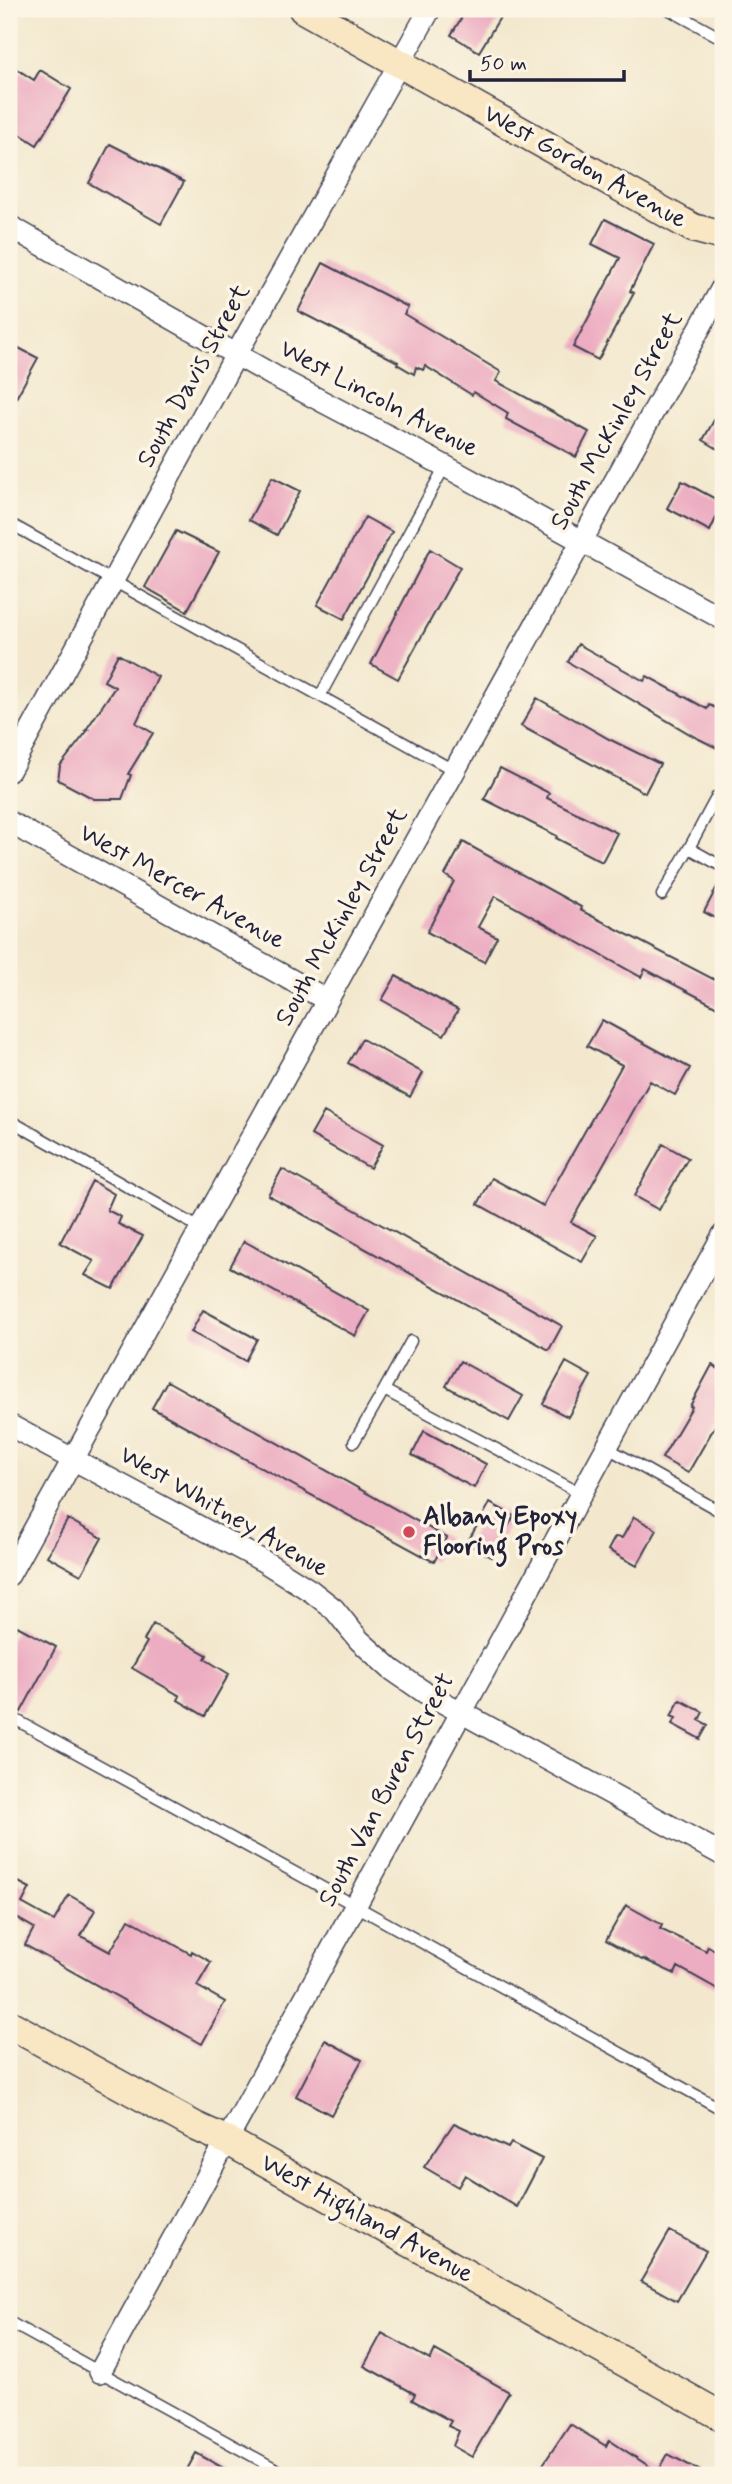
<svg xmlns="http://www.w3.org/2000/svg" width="732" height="2484" viewBox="0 0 732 2484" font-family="Mynerve,sans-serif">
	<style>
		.building { fill: #ecacc1 }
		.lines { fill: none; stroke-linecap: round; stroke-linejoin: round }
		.lane-casing { stroke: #414051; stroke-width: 13 }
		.street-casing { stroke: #414051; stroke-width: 24 }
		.secondary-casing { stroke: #414051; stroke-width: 31 }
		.lane { stroke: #fff; stroke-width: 10 }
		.street { stroke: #fff; stroke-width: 21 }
		.secondary { stroke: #f9e7c3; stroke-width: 28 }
		.poi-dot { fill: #d1495b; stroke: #fcf5e5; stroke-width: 2.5 }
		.labels { text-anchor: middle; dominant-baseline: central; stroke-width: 7; stroke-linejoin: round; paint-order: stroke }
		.street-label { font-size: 26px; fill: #22223b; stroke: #fcf5e5 }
		.poi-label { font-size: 26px; font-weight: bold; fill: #22223b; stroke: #fcf5e5; text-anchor: start }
	</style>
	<rect width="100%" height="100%" fill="#fcf5e5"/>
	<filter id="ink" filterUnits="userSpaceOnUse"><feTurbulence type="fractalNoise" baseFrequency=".0143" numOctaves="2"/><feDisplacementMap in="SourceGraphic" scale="14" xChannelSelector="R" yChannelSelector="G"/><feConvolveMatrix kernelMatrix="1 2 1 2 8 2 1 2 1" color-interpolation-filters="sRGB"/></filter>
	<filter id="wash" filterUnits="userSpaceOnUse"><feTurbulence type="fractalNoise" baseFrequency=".00686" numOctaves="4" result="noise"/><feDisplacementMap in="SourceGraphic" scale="28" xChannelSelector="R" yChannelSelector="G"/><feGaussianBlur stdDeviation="1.57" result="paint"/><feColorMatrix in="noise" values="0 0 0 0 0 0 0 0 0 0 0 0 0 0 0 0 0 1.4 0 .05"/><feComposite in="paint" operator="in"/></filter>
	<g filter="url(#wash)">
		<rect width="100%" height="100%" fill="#f3e8ce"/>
		<g id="blocks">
			<!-- building -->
			<path class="building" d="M467,9H505L479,52L451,35Z
				M9,64L34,80L40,70L71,89L37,145L9,127Z
				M110,144L184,182L161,224L89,183Z
				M605,219L654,244L630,291L634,293L598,360L573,347L620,258L592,244Z
				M323,263L408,307L404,314L501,372L496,381L589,432L576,457L506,419L508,413L474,392L472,395L425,366L423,370L416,367L414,374L397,364L398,362L298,311Z
				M9,343L38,358L9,411Z
				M723,404V452L703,440Z
				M272,477L300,491L277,535L249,520Z
				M682,481L723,503L710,531L667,508Z
				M365,517L392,532L344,619L317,605Z
				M176,531L219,552L187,611L145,587Z
				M430,549L460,567L398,679L371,664Z
				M578,644L644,681L647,676L707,709L709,705L723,711V751L695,737L568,662Z
				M118,654L158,677L136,723L153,733L128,774L131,775L122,799H94L58,780L60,766L88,730H86L115,687L104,681Z
				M537,698L609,739L660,764L645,793L521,726Z
				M500,768L549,793L547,798L617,833L602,862L556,838L557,836L484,799Z
				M463,842L581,907L580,910L723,984V1010L645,969L641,977L495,896L478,927L497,937L484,962L427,932L454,881L445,875Z
				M723,875V922L704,912Z
				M396,976L458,1010L444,1035L382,1000Z
				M602,1020L690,1068L675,1095L650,1081L571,1222L597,1236L582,1262L478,1204L492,1178L543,1206L622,1065L587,1046Z
				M362,1039L423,1073L410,1097L348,1063Z
				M324,1112L383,1145L370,1168L311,1135Z
				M663,1144L688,1158L659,1210L634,1196Z
				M282,1169L562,1326L549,1350L268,1195Z
				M92,1181L114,1194L107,1210L121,1217L118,1224L143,1236L113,1289L85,1275L94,1261L60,1243Z
				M244,1241L369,1311L355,1336L230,1267Z
				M203,1310L257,1339L245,1361L191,1332Z
				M460,1361L523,1396L509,1421L446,1386Z
				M566,1362L591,1376L568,1417L543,1404Z
				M712,1365L723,1371V1424L718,1421L688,1473L662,1458L692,1407L690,1406Z
				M167,1381L447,1538L434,1562L152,1408Z
				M424,1431L486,1464L474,1488L412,1455Z
				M490,1503L514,1516L491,1557L467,1543Z
				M634,1517L657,1530L637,1566L608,1550L615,1537L622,1538Z
				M68,1519L102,1538L81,1575L47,1556Z
				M153,1624L207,1655L205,1659L229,1674L205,1716L178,1700L180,1696L132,1668L147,1642L144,1640Z
				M17,1626L56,1647L21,1712L9,1706V1641Z
				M680,1700L703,1712L699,1720L708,1725L700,1739L672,1724L676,1718L671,1716Z
				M9,1877L30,1888L22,1903L54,1921L69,1895L95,1910L81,1936L110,1952L129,1919L191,1954L192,1951L211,1962L197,1986L225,2002L202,2044L25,1945L34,1928L15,1917L9,1929Z
				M626,1905L662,1925L660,1929L706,1951L708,1946L723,1955V1992L678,1967L675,1974L643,1959L642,1960L606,1940Z
				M325,2040L362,2060L331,2115L296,2096Z
				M454,2123L508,2148L511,2143L542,2159L517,2207L465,2175L458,2187L424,2167Z
				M670,2231L706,2251L677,2301L641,2281Z
				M382,2333L430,2360L435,2350L509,2392L472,2457L453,2446L459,2431L448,2426L451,2421L412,2400L415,2394L364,2366Z
				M570,2424L606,2446L609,2440L658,2472L668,2454L708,2475H536Z
				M196,2453L236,2475H184Z"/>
		</g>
	</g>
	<g filter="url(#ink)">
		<use href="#blocks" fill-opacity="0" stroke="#414051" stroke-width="2"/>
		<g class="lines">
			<defs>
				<path id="lane" d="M668,9L723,39
					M9,523L455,771
					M320,696L445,466
					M689,848L717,796
					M662,895L689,848L723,867
					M9,1120L200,1228
					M384,1390L411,1341
					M354,1442L384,1390L580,1493
					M606,1447L723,1513
					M9,1716L356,1906L723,2110
					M9,2322L287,2475"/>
				<path id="street" d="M9,226L274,376L445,466L723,619
					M9,771L237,353L430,9
					M9,822L327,1000
					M9,1425L265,1562L311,1591L334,1609L359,1640L391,1669L424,1692L723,1855
					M9,1575L723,286
					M100,2372L723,1235"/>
				<path id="secondary" d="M303,9L693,228L723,236
					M9,2024L197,2127L228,2141L723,2417"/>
			</defs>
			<!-- lane casing -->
			<use href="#lane" class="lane-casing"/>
			<!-- street casing -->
			<use href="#street" class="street-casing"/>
			<!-- secondary casing -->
			<use href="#secondary" class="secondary-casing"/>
			<!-- lane -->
			<use href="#lane" class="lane"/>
			<!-- street -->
			<use href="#street" class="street"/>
			<!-- secondary -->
			<use href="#secondary" class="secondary"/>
		</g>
	</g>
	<!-- markers -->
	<circle class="poi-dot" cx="409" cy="1532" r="7"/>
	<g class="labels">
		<!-- street labels -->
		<g class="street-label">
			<text transform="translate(585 167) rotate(29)">West Gordon Avenue</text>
			<text transform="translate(194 376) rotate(-61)">South Davis Street</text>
			<text transform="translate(379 399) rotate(28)">West Lincoln Avenue</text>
			<text transform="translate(617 421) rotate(-61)">South McKinley Street</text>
			<text transform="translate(182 887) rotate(29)">West Mercer Avenue</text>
			<text transform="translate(342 917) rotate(-61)">South McKinley Street</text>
			<text transform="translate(224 1512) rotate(30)">West Whitney Avenue</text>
			<text transform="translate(387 1790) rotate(-62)">South Van Buren Street</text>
			<text transform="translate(367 2219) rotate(29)">West Highland Avenue</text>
		</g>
		<!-- poi labels -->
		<g class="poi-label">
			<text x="423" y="1517">Albany Epoxy<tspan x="423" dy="30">Flooring Pros</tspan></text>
		</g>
	</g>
	<!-- margin -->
	<rect width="732" height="2484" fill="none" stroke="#fcf5e5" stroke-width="35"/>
	<!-- scale -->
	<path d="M470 70v10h154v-10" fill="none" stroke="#22223b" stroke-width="3.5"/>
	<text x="480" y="70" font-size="21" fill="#22223b" stroke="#fcf5e5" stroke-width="5" paint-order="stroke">50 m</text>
</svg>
